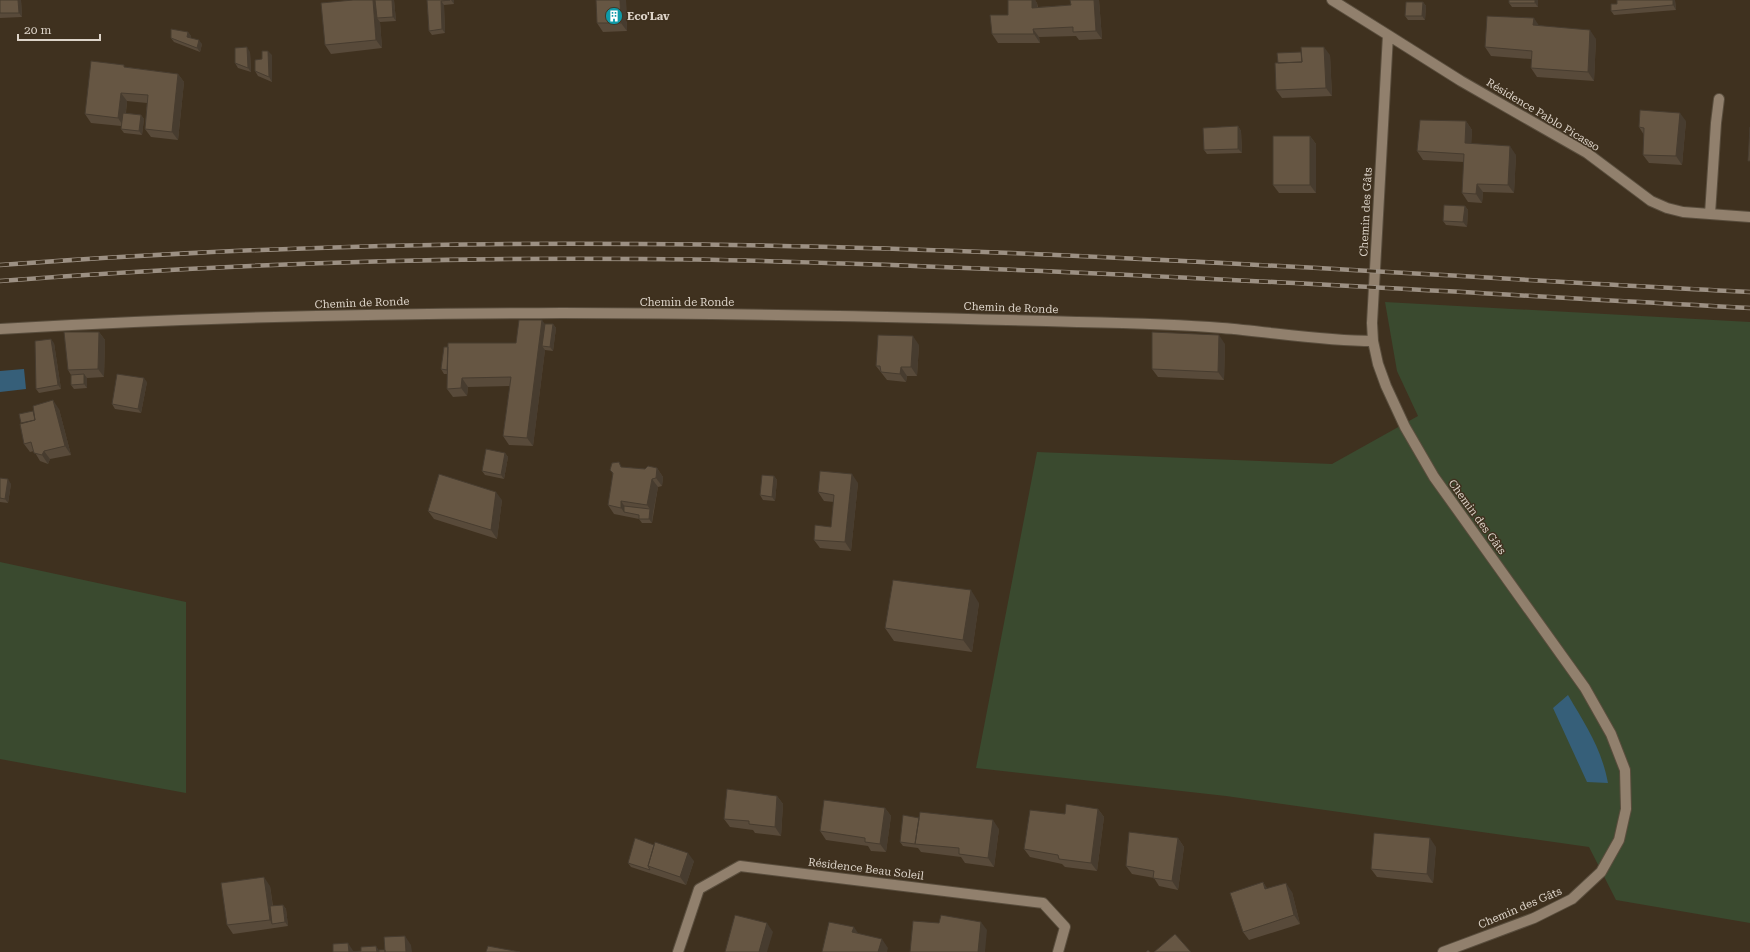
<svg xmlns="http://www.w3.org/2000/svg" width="1750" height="952" viewBox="0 0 1750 952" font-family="'Roboto Serif',serif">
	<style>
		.green { fill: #3a4a2f }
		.water { fill: #365f79 }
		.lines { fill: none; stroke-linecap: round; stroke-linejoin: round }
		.minor-casing { stroke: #594d3d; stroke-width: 12 }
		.minor { stroke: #91806d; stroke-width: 10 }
		.rail-casing { stroke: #9c9083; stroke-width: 4.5 }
		.rail { stroke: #3f311f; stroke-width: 3; stroke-dasharray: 9; stroke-linecap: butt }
		.wall { fill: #584a3a }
		.shaded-wall { fill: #473c2f }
		.building { fill: #665643; stroke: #473c2f }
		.labels { text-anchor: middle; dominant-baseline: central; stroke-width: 3; stroke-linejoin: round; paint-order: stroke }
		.poi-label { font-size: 11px; font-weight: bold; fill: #ddd4c9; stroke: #3f311f; text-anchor: start }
		.street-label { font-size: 11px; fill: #ddd4c9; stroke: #3f311f }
	</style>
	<rect width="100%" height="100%" fill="#3f311f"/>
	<!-- green -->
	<path class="green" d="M1385,302L1750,322V923L1616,900L1589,847L1226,796L976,768L1037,452L1332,464L1418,416L1397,371Z
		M0,562L186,602V793L0,759Z"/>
	<!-- water -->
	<path class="water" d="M24,369L26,389L0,392V371Z
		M1568,695C1586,726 1601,747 1608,783L1587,782L1553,708Z"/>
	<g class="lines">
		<defs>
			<path id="minor" d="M1332,0L1388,35L1372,323L1373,341L1378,364L1386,386L1405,427L1434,477L1585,688L1611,734L1625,770L1626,809L1619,840L1601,872L1572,899L1534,918L1443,952
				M1388,35L1461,81L1587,153L1651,201L1667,208L1683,212L1750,217
				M1710,214L1716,123L1719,99
				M0,329C358,307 718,311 1077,322C1125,323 1174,324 1222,328C1272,332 1322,341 1373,341
				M678,952L699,889L740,866L1043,903L1065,927L1058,952"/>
		</defs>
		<!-- minor casing -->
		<use href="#minor" class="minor-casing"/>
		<!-- minor -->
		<use href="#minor" class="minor"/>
		<defs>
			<path id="rail" d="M0,265C213,249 428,242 642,244C1012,246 1381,273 1750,292
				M0,281C213,265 428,257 642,259C733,259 824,263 915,266C1193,276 1472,293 1750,308"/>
		</defs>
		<!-- rail casing -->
		<use href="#rail" class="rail-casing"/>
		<!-- rail -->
		<use href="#rail" class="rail"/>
	</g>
	<!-- wall -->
	<path class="wall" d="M0,0H21L22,17L0,18Z
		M353,0H374L375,1L394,0L396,21L380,22L382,48L331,54L325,45Z
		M427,0H454V4L444,5L445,33L432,35L429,31Z
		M626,0L627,31L603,32L597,23Z
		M1008,0H1035L1037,3L1038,7L1071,5L1070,0H1099L1102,39L1079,40L1076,36L1039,37L1040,43H998L992,34L1008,15Z
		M1538,0V7H1512L1509,3Z
		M1675,0L1676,10L1614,15L1611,11L1617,4Z
		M1423,2L1426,6L1425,20H1408L1405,16Z
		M1538,25L1596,39L1594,81L1537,77L1531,68V59L1491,56L1485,47Z
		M188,32L191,36V38L202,44L200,52L174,42L171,38Z
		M250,52L251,72L238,68L235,63Z
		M1301,52L1330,55L1332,96L1282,98L1276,90L1278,63Z
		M272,55V82L258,76L255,71L262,59Z
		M126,67L178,74L184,82L178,140L151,137L145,129L147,103L127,101L126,113L141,115L144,119L142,135L124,133L121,129V126L91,123L85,114Z
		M1466,121L1472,130L1471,144L1516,155L1514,193L1483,192L1482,203L1468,202L1462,193L1464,162L1423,160L1417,151Z
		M1686,121L1682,165L1649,163L1643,155L1644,135L1639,127Z
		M1238,126L1241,131L1242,153L1207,154L1204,150Z
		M1310,136L1316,144V193H1279L1273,185Z
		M1465,206L1468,210L1467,227L1446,225L1443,221Z
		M545,324H553L556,328L553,351L545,350L533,446L509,445L503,436L510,386L468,387L467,396L453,397L447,389V374H444L441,369L448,347L516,343Z
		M99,332L105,340L104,377L87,378V388L74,389L71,385V375L68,370Z
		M54,343L61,389L39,393L36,389Z
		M1225,344L1224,380L1158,377L1152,369Z
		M919,345L917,376H907L906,382L887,380L876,366Z
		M147,382L141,413L115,409L112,404Z
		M59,409L71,455L50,459L48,464L40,461L34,451L30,452L24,444Z
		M505,453L508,457L504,479L485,475L482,471Z
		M622,467L645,469L657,468L663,477L662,486L658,487L652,523H642L639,519L614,514L608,505L613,474L610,470Z
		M774,476L777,480L775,501L763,500L760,495Z
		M0,478L11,484L8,503L0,502Z
		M858,483L851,551L820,548L814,540L831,527L834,502L824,501L818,492Z
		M502,500L497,539L434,519L428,511Z
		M979,603L972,652L894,641L885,628Z
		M777,796L783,804L781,836L755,833L753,830L730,827L724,819Z
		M885,808L891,816L886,852L871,851L868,846L826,840L820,831Z
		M1098,809L1104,817L1097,871L1065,867L1062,864L1030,857L1024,849L1065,814Z
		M919,818L999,829L994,867L965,863L961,857L921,852L918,848L903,846L900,842Z
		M1178,838L1184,847L1178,890L1159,886L1154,878L1132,874L1126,866Z
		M1436,847L1433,883L1377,877L1371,869Z
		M694,861L686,885L631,867L628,863Z
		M1263,882L1267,889L1292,892L1300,924L1249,940L1243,932Z
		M270,886L273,906L283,905L286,909L288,926L233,934L227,925Z"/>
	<!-- shaded-wall -->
	<path class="shaded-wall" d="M18,0H21L22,17L19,13Z
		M373,0H374L379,6L377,18L380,22L382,48L376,40Z
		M392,0H394L396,21L393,17Z
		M451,0H454V4Z
		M620,0H626L627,31L621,23Z
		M1032,0H1035L1037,3L1038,16L1032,8Z
		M1094,0H1099L1102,39L1096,31Z
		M1535,0H1538V7L1535,3Z
		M1673,0H1675L1676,10L1673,5Z
		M441,1L444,5L445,33L442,29Z
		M1423,2L1426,6L1425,20L1422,16Z
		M1534,18L1540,27L1533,25Z
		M1033,29L1039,37L1040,43L1034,34Z
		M1590,30L1596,39L1594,81L1588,72Z
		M188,32L191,36L190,42L187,37Z
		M199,40L202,44L200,52L197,48Z
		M247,47L250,52L251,72L248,68Z
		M1324,47L1330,55L1332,96L1326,88Z
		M268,51L272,55V82L269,77Z
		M178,74L184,82L178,140L172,132Z
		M121,93L127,101L124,127L118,118Z
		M1680,113L1686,121L1682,165L1676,156Z
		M141,115L144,119L142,135L139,131Z
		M1466,121L1472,130L1471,152L1465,143Z
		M1238,126L1241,131L1242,153L1238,149Z
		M1310,136L1316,144V193L1310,185Z
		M1510,146L1516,155L1514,193L1508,185Z
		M1477,184L1483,192L1482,203L1476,194Z
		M1465,206L1468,210L1467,227L1463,222Z
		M542,320L548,328L542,346L545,350L533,446L527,438Z
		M553,324L556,328L553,351L550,347Z
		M99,332L105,340L104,377L98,369Z
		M1219,335L1225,344L1224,380L1218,372Z
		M913,336L919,345L917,376L911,367Z
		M51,339L54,343L61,389L58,385Z
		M901,367L907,376L906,382L900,374Z
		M84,374L87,378V388L84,384Z
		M144,378L147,382L141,413L138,409Z
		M462,378L468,387L467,396L461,388Z
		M53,400L59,409L71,455L65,446Z
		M44,451L50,459L48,464L42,455Z
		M505,453L508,457L504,479L501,475Z
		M657,468L663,477L662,486L656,478Z
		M852,474L858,483L851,551L845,542Z
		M774,476L777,480L775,501L772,497Z
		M8,479L11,484L8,503L5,499Z
		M652,479L658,487L653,513L647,505Z
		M496,492L502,500L497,539L491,530Z
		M621,501L627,510L624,512L621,508Z
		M650,509L653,513L652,523L649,519Z
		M971,590L979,603L972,652L963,640Z
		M777,796L783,804L781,836L775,827Z
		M885,808L891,816L886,852L880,844Z
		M1098,809L1104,817L1097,871L1091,863Z
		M993,820L999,829L994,867L988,858Z
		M1178,838L1184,847L1178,890L1172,881Z
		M1430,838L1436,847L1433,883L1427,874Z
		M688,853L694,861L686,885L680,877Z
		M264,877L270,886L275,924H272L270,920Z
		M1263,882L1269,891L1265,889Z
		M1286,883L1292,892L1300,924L1294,915Z
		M283,905L286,909L288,926L285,922Z
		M981,922L987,930L985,952H978Z
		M767,923L773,932L767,952H759Z
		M854,927L860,936L852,932Z
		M405,936L411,945L412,952H406Z
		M882,939L888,948L887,952H878Z
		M348,943L354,952H349Z
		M376,946L380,952H377Z"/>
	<!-- building -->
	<path class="building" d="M0,0H18L19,13H0Z
		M353,0H373L376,40L325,45L321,3Z
		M375,0H392L393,17L377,18Z
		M427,0H450L441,1L442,29L429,31Z
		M596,0H620L621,23H597Z
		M1008,0H1032V8L1071,5L1070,0H1094L1096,31L1073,32V27L1033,29L1034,34H992L990,15H1008Z
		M1509,0H1535V3H1509Z
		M1617,0H1673V5L1611,11V4H1617Z
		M1406,2H1423L1422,16H1405Z
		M1487,16L1534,18L1533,25L1590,30L1588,72L1531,68L1532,51L1485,47Z
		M171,29L188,32L187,37L199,40L197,48L171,38Z
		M247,47L248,68L235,63V48Z
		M1301,47H1324L1326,88L1276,90L1275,63L1302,62Z
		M262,51H268L269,77L255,71V60L262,59Z
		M1301,52L1302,62L1278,63L1277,53Z
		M91,61L124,65V67L178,74L172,132L145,129L148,95L121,93L118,118L85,114Z
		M1640,110L1680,113L1676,156L1643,155L1644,128L1639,127Z
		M123,113L141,115L139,131L121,129Z
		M1420,120L1466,121L1465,143L1510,146L1508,185L1477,184L1476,194L1462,193L1464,154L1417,151Z
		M1238,126V149L1204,150L1203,128Z
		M1750,127V161H1748Z
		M1273,136H1310V185H1273Z
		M1444,205L1465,206L1463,222L1443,221Z
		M519,320H542L527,438L503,436L511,377L462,378L461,388L447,389L448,343H516Z
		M545,324H553L550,347L542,346Z
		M64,332H99L98,369L68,370Z
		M1152,332L1219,335L1218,372L1152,369Z
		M878,335L913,336L911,367H901L900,374L881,372L880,366H876Z
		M51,339L58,385L36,389L35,341Z
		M444,347H448L447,370L441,369Z
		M84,374V384L71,385V375Z
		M117,374L144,378L138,409L112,404Z
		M53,400L65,446L44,451L42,455L34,453L31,442L24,444L20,424L35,420L33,406Z
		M33,411L35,420L21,423L19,414Z
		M486,449L505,453L501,475L482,471Z
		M619,462L621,467L645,469L648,466L657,468L656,478L652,479L647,505L621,501V508L608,505L613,473L610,470L612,463Z
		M820,471L852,474L845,542L814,540L815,525L831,527L834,495L818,492Z
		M439,474L496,492L491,530L428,511Z
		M762,475L774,476L772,497L760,495Z
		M0,478L8,479L5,499L0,498Z
		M624,506L650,509L649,519H639V515L624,512Z
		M893,580L971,590L963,640L885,628Z
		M727,789L777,796L775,827L749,824V821L724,819Z
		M824,800L885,808L880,844L865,842V838L820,831Z
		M1066,804L1098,809L1091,863L1059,859L1058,855L1024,849L1030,810L1065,814Z
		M920,812L993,820L988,858L959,854V848L915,844Z
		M903,815L919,818L915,844L900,842Z
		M1129,832L1178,838L1172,881L1153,878L1154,871L1126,866Z
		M1374,833L1430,838L1427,874L1371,869Z
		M635,838L654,845L648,866L650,870L628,863Z
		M655,842L688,853L680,877L648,866Z
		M264,877L270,920L227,925L221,883Z
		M1263,882L1265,889L1286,883L1294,915L1243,932L1230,893Z
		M283,905L285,922L272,924L270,906Z
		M735,915L767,923L759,952H725Z
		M941,915L981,922L978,952H910L913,921L939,923Z
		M829,922L854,927L852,932L882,939L878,952H822Z
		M1175,934L1191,952H1154Z
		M405,936L406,952H385L384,937Z
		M348,943L349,952L361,951V947L376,946L377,952H333V944Z
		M488,946L520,952H486Z
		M379,950H385V952H379Z
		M1148,950L1150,952H1146Z"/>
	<!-- icons -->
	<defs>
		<symbol id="building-disc" viewBox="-11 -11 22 22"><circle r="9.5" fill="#0f9aa8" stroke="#3f311f"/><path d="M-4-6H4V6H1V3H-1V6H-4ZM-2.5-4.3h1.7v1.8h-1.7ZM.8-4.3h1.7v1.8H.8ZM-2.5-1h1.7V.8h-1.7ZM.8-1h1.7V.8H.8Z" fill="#fff"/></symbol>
	</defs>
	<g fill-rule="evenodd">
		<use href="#building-disc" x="604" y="6" width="20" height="20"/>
	</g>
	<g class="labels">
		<!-- poi labels -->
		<g class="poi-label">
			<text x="627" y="16">Eco'Lav</text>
		</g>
		<!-- street labels -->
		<g class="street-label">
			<text transform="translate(1543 115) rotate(31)">Résidence Pablo Picasso</text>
			<text transform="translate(1366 212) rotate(-87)">Chemin des Gâts</text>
			<text x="687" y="302">Chemin de Ronde</text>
			<text transform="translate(362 303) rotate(-2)">Chemin de Ronde</text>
			<text transform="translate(1011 308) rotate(2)">Chemin de Ronde</text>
			<text transform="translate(1477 517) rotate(54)">Chemin des Gâts</text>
			<text transform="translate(866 869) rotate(7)">Résidence Beau Soleil</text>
			<text transform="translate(1520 908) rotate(-23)">Chemin des Gâts</text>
		</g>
	</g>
	<!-- scale -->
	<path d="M18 34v6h82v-6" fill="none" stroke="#ddd4c9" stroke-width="2"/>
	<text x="24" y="34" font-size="12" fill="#ddd4c9" stroke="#3f311f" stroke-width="3" paint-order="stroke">20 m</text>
</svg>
